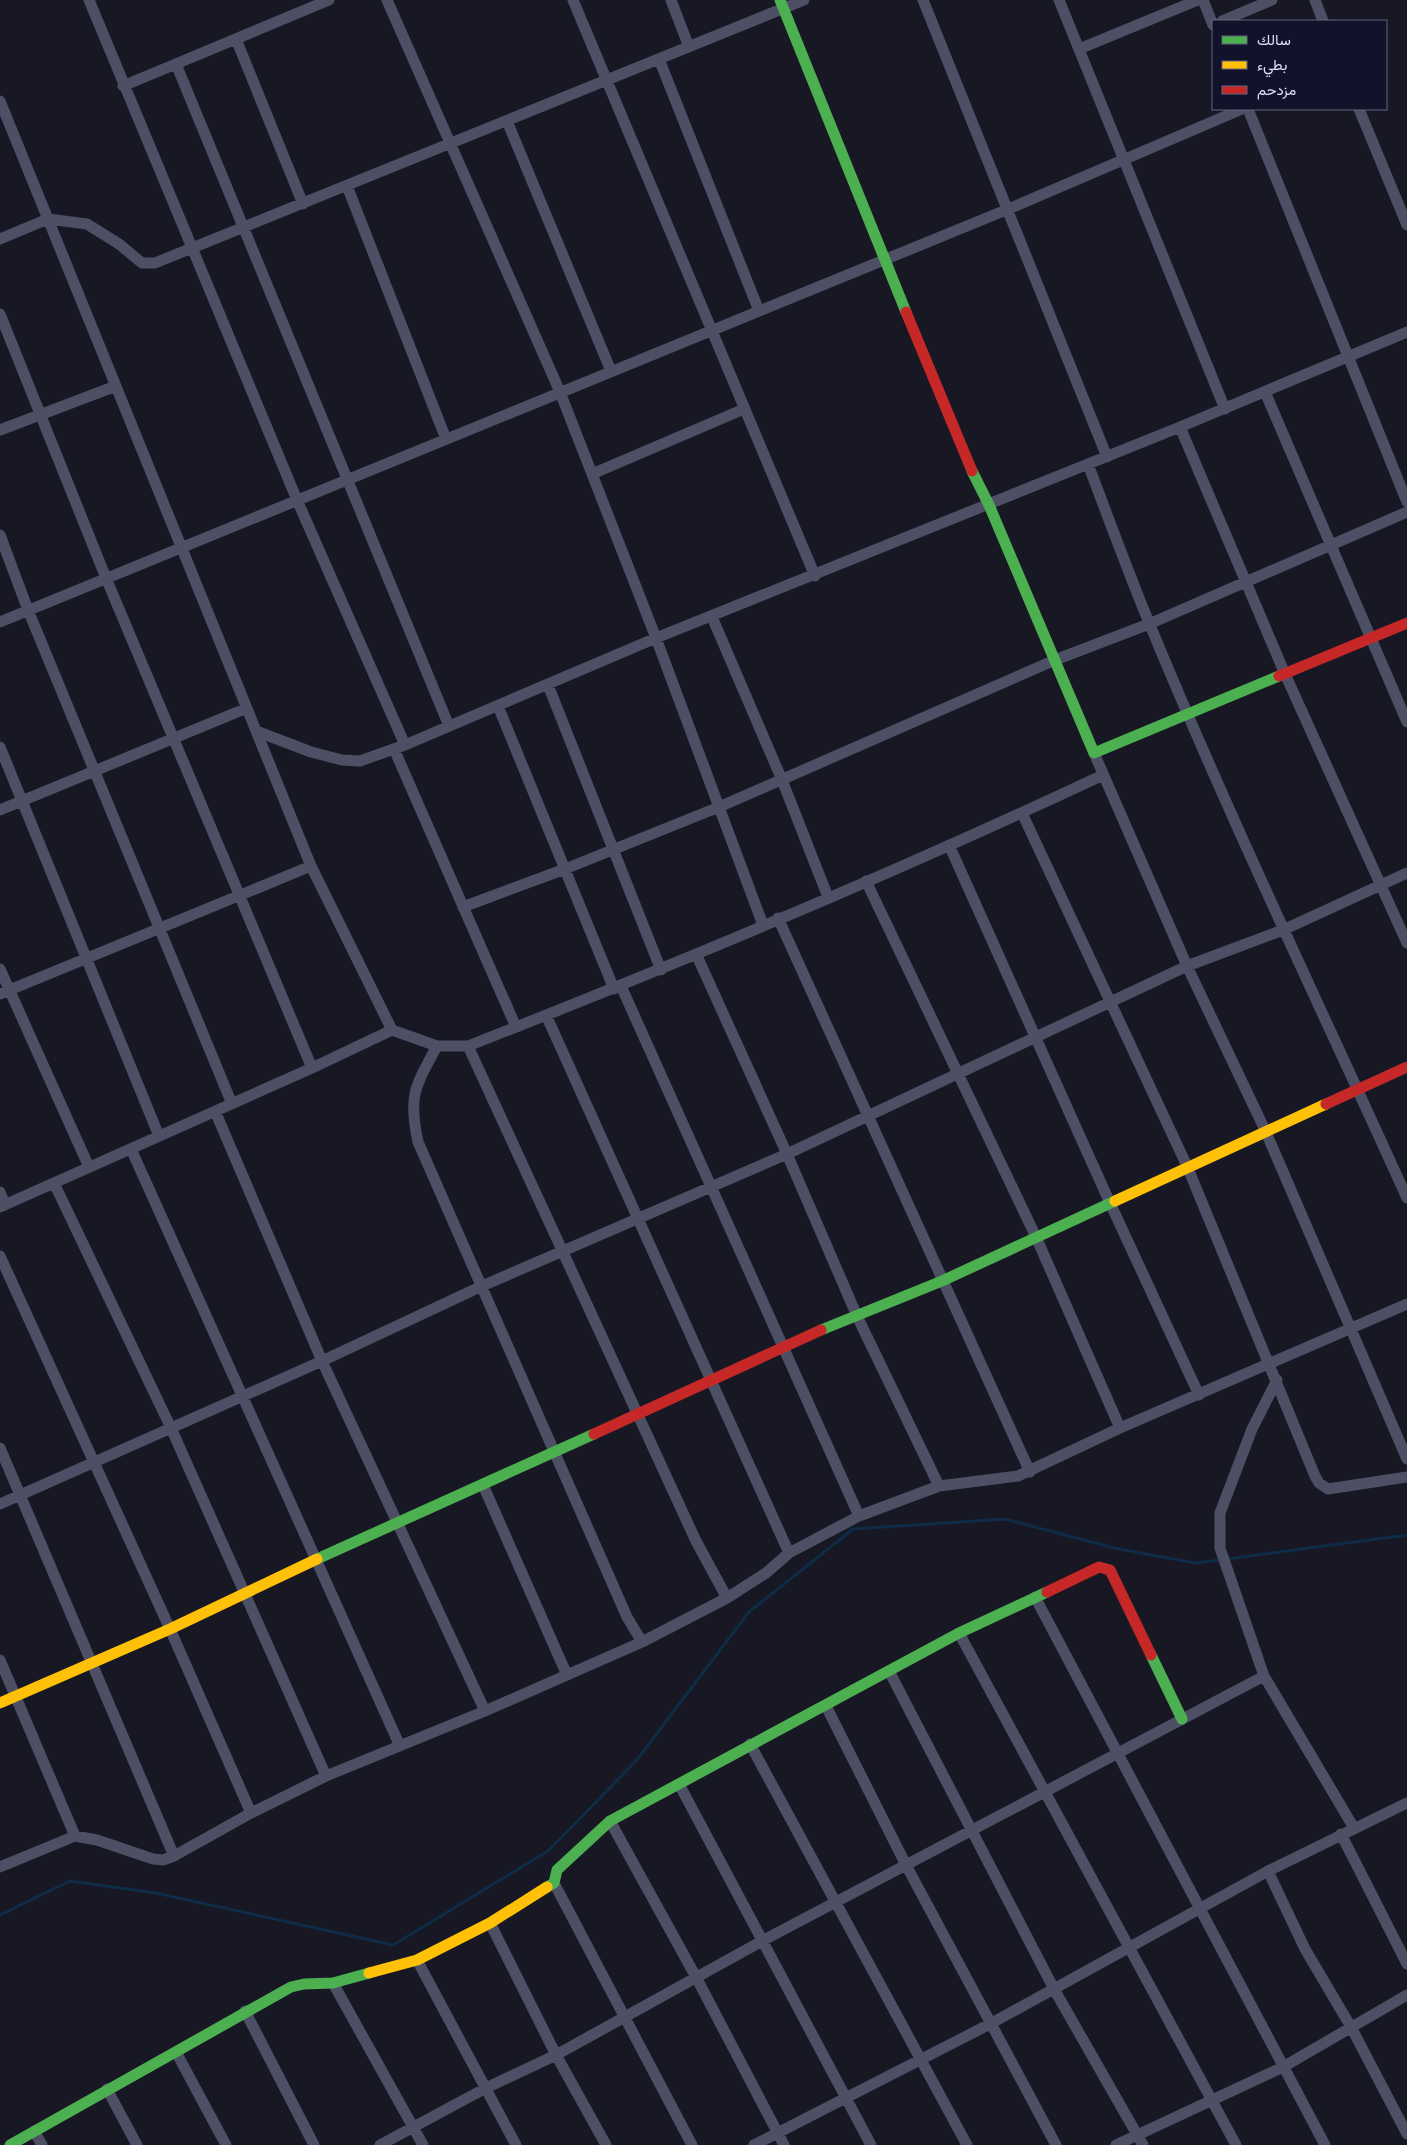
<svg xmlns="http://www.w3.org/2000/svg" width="1407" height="2145" viewBox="0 0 1407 2145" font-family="'Fira Sans Condensed',Vazirmatn,sans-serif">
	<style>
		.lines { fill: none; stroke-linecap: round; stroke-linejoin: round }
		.stream { stroke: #0e2c45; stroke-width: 3 }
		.street { stroke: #4d5065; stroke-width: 11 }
		.fast { stroke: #4caf50; stroke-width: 11 }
		.slow { stroke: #ffc107; stroke-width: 11 }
		.jam { stroke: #c62828; stroke-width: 11 }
	</style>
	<rect width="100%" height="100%" fill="#181824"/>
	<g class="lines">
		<!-- stream -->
		<path class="stream" d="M1227,1559L1407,1535
			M0,1915L70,1881L156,1893L393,1945L548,1851L636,1761L749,1612L853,1529L1005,1519L1114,1548L1195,1563L1220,1560"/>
		<!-- street -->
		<path class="street" d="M89,0L297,500L405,745
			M387,0L560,392L656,638L763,925
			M573,0L815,576
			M671,0L689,47
			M923,0L1107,457
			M1059,0L1225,409
			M1203,0L1213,25
			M1315,0L1323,21
			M1222,21L1272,0
			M236,39L303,204
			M1079,49L1198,0
			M659,59L759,311
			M176,64L449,726
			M123,86L329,0
			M0,101L311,866L392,1030L437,1046
			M1248,109L1407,502
			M1359,109L1407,225
			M507,121L611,371
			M347,186L446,439
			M0,239L48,219L87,224L119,244L142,263H155L804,0
			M0,314L106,578L312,1068
			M1265,392L1407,722
			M1180,427L1285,674L1407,943
			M0,430L116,386
			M1088,464C1108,517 1128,572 1150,625C1230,819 1321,1008 1407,1198
			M592,474L744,409
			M0,535L28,610L232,1104
			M712,617L782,780L828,897
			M0,622L1006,210L1242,109
			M548,685L661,970
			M498,706L614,989
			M256,731L311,752L342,760L360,761L405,745L656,638L1180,427L1407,332
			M0,747L159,1136
			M394,749L516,1027
			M1094,753L1187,966L1265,1130L1407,1459
			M0,810L247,708
			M1022,813L1187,1166L1315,1476L1319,1483L1328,1489L1407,1477
			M949,845L1110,1203L1199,1395
			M866,881L1036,1237L1120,1428
			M463,907L565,869L719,807L1055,660L1149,624L1407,512
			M778,918L1030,1472
			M697,956L787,1154L857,1316L939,1486
			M0,969L89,1167
			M621,986L859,1516
			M0,994L311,866
			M546,1015L789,1553
			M468,1046L696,1541L727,1598
			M215,1111L322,1361L485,1711
			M131,1149L400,1746
			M54,1183L171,1428L326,1776
			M0,1192L5,1205
			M0,1207L312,1068L392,1030
			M0,1256L170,1629L251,1813
			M1277,1380L1252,1429L1220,1513V1548L1264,1676L1354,1828
			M0,1448L174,1856
			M483,1485L567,1675
			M0,1504L322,1361L482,1286L787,1154L1187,966L1283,930L1407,873
			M1035,1597L1325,2145
			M959,1633L1236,2145
			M642,1642L627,1617L418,1142C408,1095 415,1087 437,1046H468C682,962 895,873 1103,775
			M0,1660L75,1836
			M889,1671L1054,1989L1143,2145
			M826,1706L906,1865L1056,2145
			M750,1744L967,2145
			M679,1784L871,2145
			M610,1821L696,1977L784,2145
			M1341,1834L1407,1964
			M0,1867L75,1836L97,1840L153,1859L163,1860L174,1856L251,1813L326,1776L485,1711L642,1642L727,1598L766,1573L789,1553L859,1516L939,1486L1018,1476L1120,1428L1407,1304
			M1268,1871L1305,1949L1351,2027L1407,2134
			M554,1883L692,2145
			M490,1923L556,2055L606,2145
			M417,1960L516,2145
			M333,1983L423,2145
			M245,2011L314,2145
			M176,2052L226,2145
			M107,2089L137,2145
			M34,2131L42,2145
			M380,2145L486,2088L556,2055L762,1941L1264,1676
			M754,2145L990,2024L1268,1871L1407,1803
			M1116,2145L1283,2067L1407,1995"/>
		<!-- fast -->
		<path class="fast" d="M780,0L906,312
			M972,471L989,505L1094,753L1279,676
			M821,1330L942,1281L1115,1201
			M317,1559L594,1434
			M1151,1655L1182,1719
			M547,1887L554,1883L557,1870L610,1821L959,1633L1047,1592
			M10,2145L291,1987L304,1984L333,1983L369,1973"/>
		<!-- slow -->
		<path class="slow" d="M1115,1201L1326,1104
			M0,1703L170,1629L317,1559
			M369,1973L417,1960L490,1923L547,1887"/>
		<!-- jam -->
		<path class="jam" d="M906,312L972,471
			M1279,676L1407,623
			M1326,1104L1407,1067
			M594,1434L821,1330
			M1047,1592L1099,1567L1110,1570L1151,1655"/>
	</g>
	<!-- legend -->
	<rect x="1212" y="20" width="175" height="90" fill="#12122a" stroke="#63647f"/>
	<rect x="1222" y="36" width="25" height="8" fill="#4caf50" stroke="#63647f"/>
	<text x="1257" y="45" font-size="15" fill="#dcdffe">سالك</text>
	<rect x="1222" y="61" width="25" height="8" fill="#ffc107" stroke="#63647f"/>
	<text x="1257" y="70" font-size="15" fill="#dcdffe">بطيء</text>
	<rect x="1222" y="86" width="25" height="8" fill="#c62828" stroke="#63647f"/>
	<text x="1257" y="95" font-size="15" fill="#dcdffe">مزدحم</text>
</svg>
